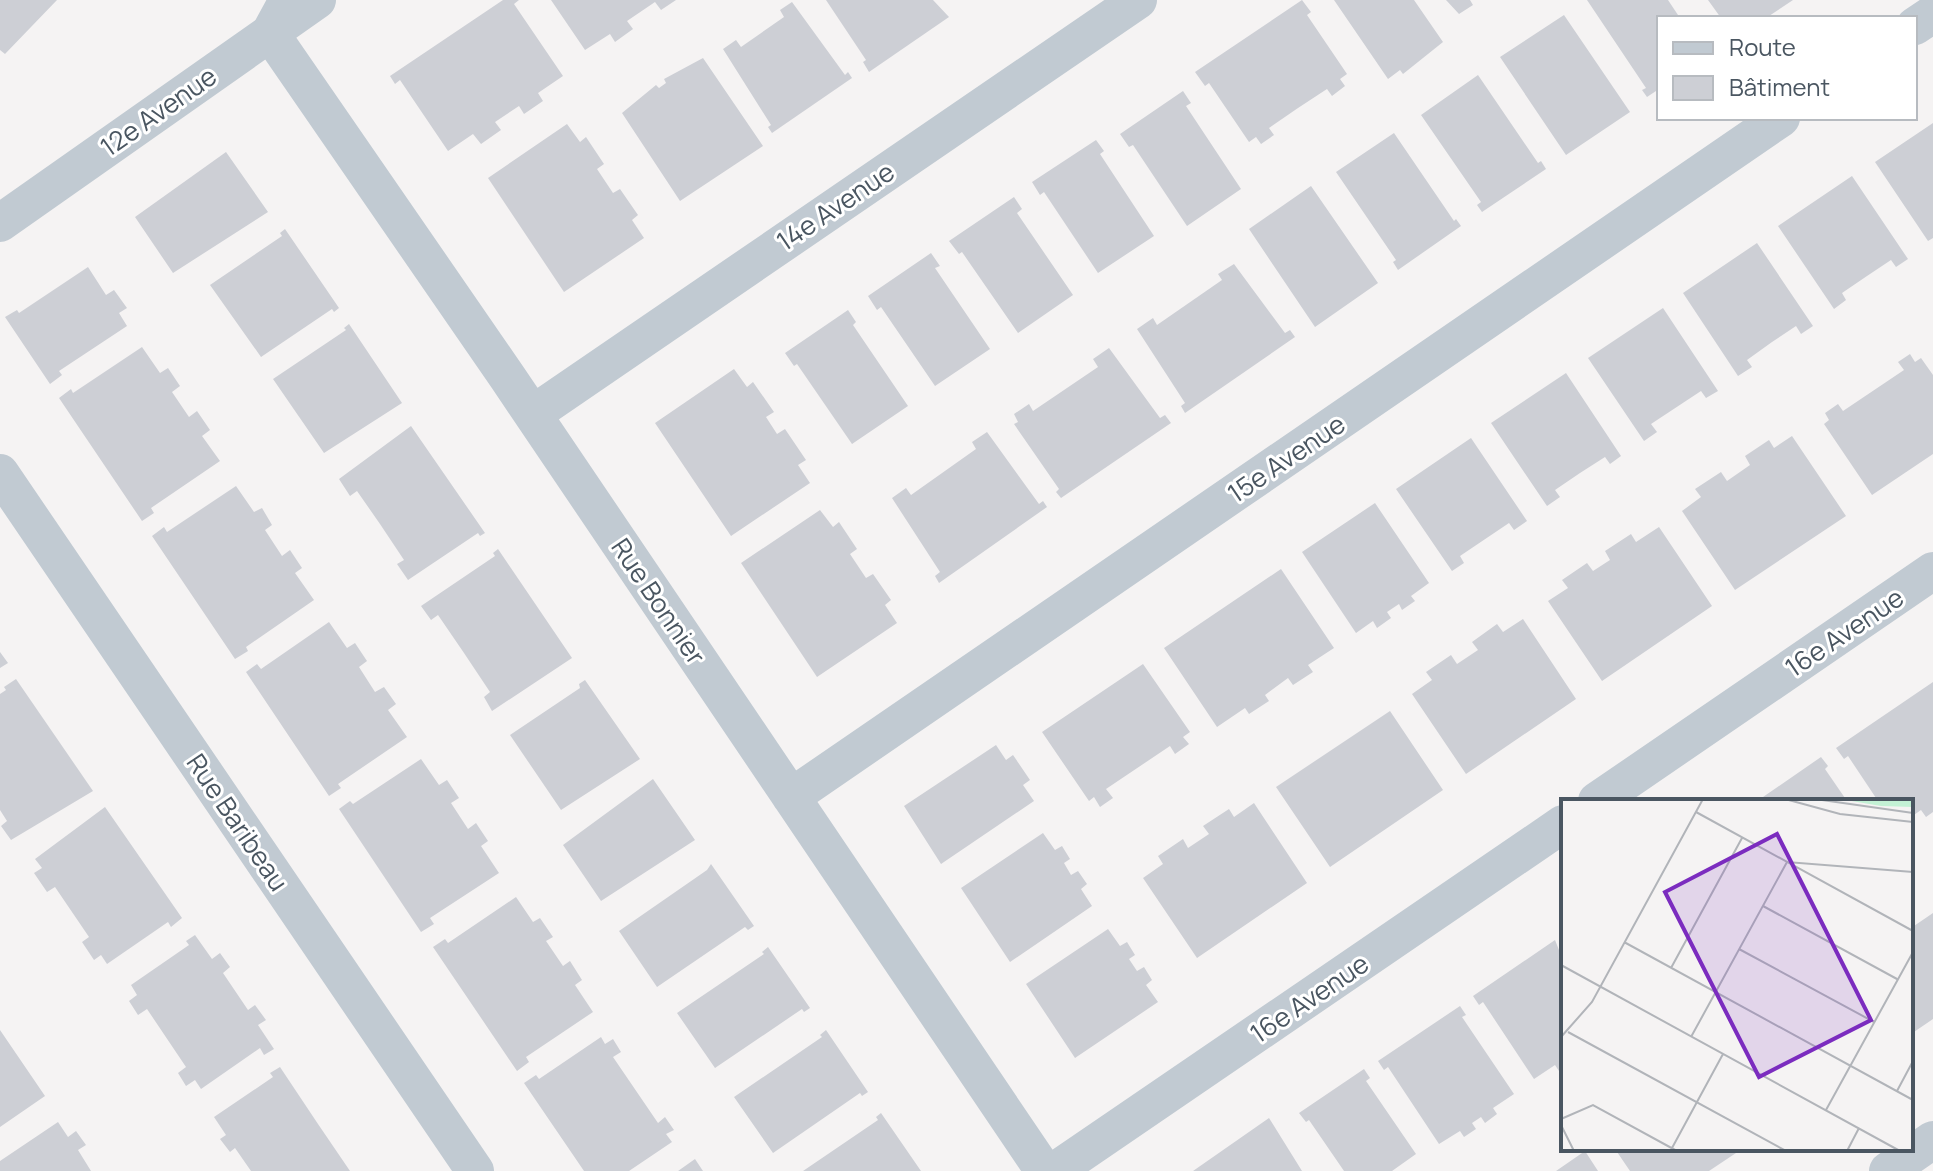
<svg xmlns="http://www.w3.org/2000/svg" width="1933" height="1171" viewBox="0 0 1933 1171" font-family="Manrope,sans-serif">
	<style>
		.building { fill: #cdcfd5 }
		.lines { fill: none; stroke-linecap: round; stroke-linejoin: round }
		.minor { stroke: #c1cad2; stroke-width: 38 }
		.labels { text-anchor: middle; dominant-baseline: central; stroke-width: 6; stroke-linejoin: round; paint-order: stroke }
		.street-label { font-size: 26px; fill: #4a5661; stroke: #fff }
		.inset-road { fill: none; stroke: #b1b4b9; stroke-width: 2 }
		.view { fill: #7b2cbf; fill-opacity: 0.15; stroke: #7b2cbf; stroke-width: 4 }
		.inset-edge { fill: none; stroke: #4a5661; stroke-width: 4 }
	</style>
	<rect width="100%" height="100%" fill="#f5f3f3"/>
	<!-- building -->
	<path class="building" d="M0,0H57L5,54L0,50Z
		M503,0H519L514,4L563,76L538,93L543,101L524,114L519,106L495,122L501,130L481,144L473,134L448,151L400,80L395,84L390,76Z
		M551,0H676L661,10L655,2L627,21L633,29L615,42L610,34L585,50Z
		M826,0H933L949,17L869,72L863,62L866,60Z
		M1302,0L1311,12L1307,15L1347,74L1340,79L1345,86L1332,96L1327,89L1298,108L1269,128L1274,135L1261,144L1256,137L1249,142L1209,83L1205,86L1195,72Z
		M1334,0H1414L1443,42L1403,74L1400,70L1388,79Z
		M1446,0H1470L1473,5L1459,14Z
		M1587,0H1668L1680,18H1659V89L1647,97L1642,90L1646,88Z
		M1708,0H1793L1766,18H1721Z
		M792,2L845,75L848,72L852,78L772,133L768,127L771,125L723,49L736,40L741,47L784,17L780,10Z
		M1564,15L1630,112L1566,155L1500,57Z
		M703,58L763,146L680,201L622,113L656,85L659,88L666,83L664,79Z
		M1478,75L1538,163L1541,161L1546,169L1482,212L1477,205L1481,202L1421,115Z
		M1183,91L1191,103L1186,106L1241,189L1187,226L1133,145L1129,147L1120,134Z
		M1933,123V238L1928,241L1875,162Z
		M567,124L580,142L586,137L604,164L597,169L613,193L620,189L638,215L632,220L644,238L564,292L488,178Z
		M1394,133L1454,221L1456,219L1461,226L1398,270L1393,262L1396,260L1336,172Z
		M1096,140L1104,151L1100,154L1154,236L1098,273L1044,192L1040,195L1032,182Z
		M226,152L268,212L173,273L135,217Z
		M1852,176L1908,259L1896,267L1891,260L1867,276L1842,293L1846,300L1834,309L1778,226Z
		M1311,186L1378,283L1315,327L1249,229Z
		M1014,197L1022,209L1017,213L1073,295L1018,333L962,252L959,254L949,241Z
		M285,229L339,308L334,312L332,309L261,357L210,285L282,236L280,233Z
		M1757,243L1813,326L1801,334L1796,326L1772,342L1747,360L1752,367L1738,376L1683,293Z
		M931,253L940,266L935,268L990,349L935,386L881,307L877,310L868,296Z
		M1234,264L1285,333L1290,330L1295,337L1185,413L1181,406L1185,403L1137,329L1153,318L1157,325L1222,280L1218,274Z
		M88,267L106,295L114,290L127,308L119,313L127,326L59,371L62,375L50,384L5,317L17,310L19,313Z
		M1663,308L1718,391L1706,398L1701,391L1651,424L1657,432L1644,441L1588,358Z
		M848,310L856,322L853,325L908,406L852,444L797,364L794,366L785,353Z
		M349,324L402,403L324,453L273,379L346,330L344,328Z
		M142,347L160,373L168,368L180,386L172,392L189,417L197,411L210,430L202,436L220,461L151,508L154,513L142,521L59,398L71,389L73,393Z
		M1109,348L1160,418L1165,415L1171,423L1061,498L1056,492L1059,489L1014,424L1018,422L1014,414L1029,404L1033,411L1098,367L1093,359Z
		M1910,354L1915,362L1921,358L1933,375V454L1872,495L1824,424L1829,420L1825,413L1838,404L1843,411L1904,370L1898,362Z
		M734,369L747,387L753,382L774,412L766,417L777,434L785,429L806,460L798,465L810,483L731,536L655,423Z
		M1566,373L1621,456L1610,464L1605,457L1580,473L1555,490L1560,497L1547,506L1491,423Z
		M411,426L485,533L480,536L478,533L408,580L397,564L404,560L380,524L357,491L350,496L339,479Z
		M987,432L1039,504L1043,501L1047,507L939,583L935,576L940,572L892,498L906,488L911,495L976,449L972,442Z
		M1792,436L1846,516L1735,590L1682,511L1701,497L1695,489L1721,472L1727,481L1750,465L1745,456L1769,440L1774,448Z
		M1471,438L1527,521L1514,530L1509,523L1460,556L1464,563L1452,571L1396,489Z
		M236,486L254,512L262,508L272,525L265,530L282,556L290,550L302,568L295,573L314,600L246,647L248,651L235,659L152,536L164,527L167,532Z
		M1375,503L1429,583L1411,596L1415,601L1402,610L1399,604L1387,612L1391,618L1377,628L1373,621L1356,633L1302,552Z
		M820,510L833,527L839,522L857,549L850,554L866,578L873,574L891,600L885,605L897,623L817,677L741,563Z
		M1659,527L1712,606L1602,681L1548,601L1568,588L1562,580L1587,563L1593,571L1610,560L1605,551L1631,534L1636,542Z
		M498,549L572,658L492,711L484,697L490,692L464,653L438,615L431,620L421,606L495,556L493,553Z
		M1281,569L1334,648L1308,665L1313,672L1293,685L1288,678L1265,695L1269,701L1249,714L1245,708L1217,727L1164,648Z
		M1523,619L1576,699L1466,774L1412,694L1432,680L1426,672L1451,655L1457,664L1478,650L1472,642L1497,624L1503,632Z
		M329,622L347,648L355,643L367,661L359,667L375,692L384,687L396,704L388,710L407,737L338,784L341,788L329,796L246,672L257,664L261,669Z
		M0,652L8,663L0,668Z
		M1143,664L1190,732L1183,737L1189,744L1175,754L1170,746L1106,789L1113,798L1100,807L1094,797L1089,801L1042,732Z
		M16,679L93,791L11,840L1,826L7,821L0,810V694L6,690L4,687Z
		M585,680L640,759L561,810L510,735L580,688L579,684Z
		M1933,682V812L1926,817L1921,810L1911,817V801H1878L1848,756L1844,759L1836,748Z
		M1390,711L1443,790L1330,867L1276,787Z
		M996,745L1006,760L1013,755L1030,780L1023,785L1034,801L941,864L904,806Z
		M1821,757L1828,766L1825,769L1847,801H1766L1763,797Z
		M421,759L439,785L447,780L459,798L451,803L468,829L476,823L488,841L481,846L499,873L430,918L434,924L421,932L339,809L350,801L353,804Z
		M653,779L695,840L601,901L563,845Z
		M1254,803L1307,883L1197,958L1143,878L1163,864L1158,856L1183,839L1188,848L1209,834L1203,826L1229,809L1234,817Z
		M105,807L182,918L171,927L168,922L107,964L101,955L94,960L82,942L89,937L55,887L47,892L34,873L42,868L35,859Z
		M1043,833L1055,850L1062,846L1070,859L1064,863L1071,875L1078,871L1087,884L1081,889L1092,906L1010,962L961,888Z
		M711,864L754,926L748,930L745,927L657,987L619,931L707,870Z
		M516,897L533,922L540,918L553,937L546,941L563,966L570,961L582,980L575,985L593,1012L526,1057L529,1062L517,1071L433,947L445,939L448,943Z
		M1933,913V1019L1911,1034V928Z
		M1108,929L1120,946L1127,942L1135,955L1129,959L1137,971L1144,967L1152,980L1146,985L1158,1002L1075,1058L1026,984Z
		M195,935L212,959L220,953L230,967L223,973L248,1010L255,1005L266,1020L258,1025L274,1049L264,1055L260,1048L201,1089L195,1080L186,1086L178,1073L186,1067L147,1009L138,1015L129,1001L137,995L131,985L189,945L186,941Z
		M1555,940L1563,960V1069L1559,1071L1555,1065L1534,1079L1483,1002L1479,1005L1473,996Z
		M768,947L810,1008L804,1012L802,1009L715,1068L677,1013L764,954L762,952Z
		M1460,1006L1466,1015L1462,1017L1514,1094L1493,1108L1497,1114L1485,1123L1481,1117L1472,1123L1476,1129L1464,1137L1460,1131L1439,1144L1388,1067L1384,1070L1378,1061Z
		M0,1030L45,1096L0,1127Z
		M826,1030L868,1092L862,1096L860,1093L773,1153L734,1097L822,1037L820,1035Z
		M601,1037L605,1044L613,1039L621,1052L613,1057L658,1123L665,1117L674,1130L666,1134L672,1142L629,1171H584L524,1083L536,1075L539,1079Z
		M280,1067L318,1124L350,1171H251L235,1148L230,1152L220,1139L226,1135L214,1117L273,1077L270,1073Z
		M1364,1069L1370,1078L1366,1081L1416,1154L1392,1171H1344L1309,1120L1306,1122L1299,1113Z
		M881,1113L921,1171H803L878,1120L876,1117Z
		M1269,1118L1302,1171H1193Z
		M58,1122L68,1137L76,1131L86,1145L78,1150L91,1171H0V1161Z
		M1615,1149H1737L1739,1151L1709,1171H1630Z
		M1585,1151L1598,1171H1556Z
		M695,1159L703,1171H678Z"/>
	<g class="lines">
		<!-- minor -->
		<path class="minor" d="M288,0L270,33L508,378L1044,1171
			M1915,26L1933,14
			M0,223L317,0
			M533,414L1138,0
			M0,473L475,1171
			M791,797L1781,118
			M1597,801L1933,571
			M1055,1171L1563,824
			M1888,1171L1933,1140"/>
	</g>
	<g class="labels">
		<!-- street labels -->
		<g class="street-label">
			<text transform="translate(158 111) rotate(-35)">12e Avenue</text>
			<text transform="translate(835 206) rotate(-34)">14e Avenue</text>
			<text transform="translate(1286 458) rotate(-34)">15e Avenue</text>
			<text transform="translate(659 601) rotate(56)">Rue Bonnier</text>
			<text transform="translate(1844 632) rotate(-34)">16e Avenue</text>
			<text transform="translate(238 822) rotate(56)">Rue Baribeau</text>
			<text transform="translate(1309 998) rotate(-34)">16e Avenue</text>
		</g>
	</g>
	<!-- overview -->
	<g transform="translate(1561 799)">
		<rect width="352" height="352" fill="#f5f3f3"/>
		<path d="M279,0H352V8L320,7Z" fill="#c3f1d5"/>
		<path class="inset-road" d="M224,0L279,15L352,23M254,0L352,14M135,13L352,132M202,107L336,180M63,143L352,301M178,150L313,223M0,166L339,352M110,169L181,39M7,233L225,352M0,238L31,203L142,0M130,238L226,63L352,73M336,292L352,262M265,311L352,153M0,320L32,306L116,352M0,326L13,352M111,349L162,255M286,352L298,329"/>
		<path class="view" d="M216,35L310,221L198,278L104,93Z"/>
		<rect width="352" height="352" class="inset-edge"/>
	</g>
	<!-- legend -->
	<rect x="1657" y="16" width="260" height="104" fill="#ffffff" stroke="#b7bbc0" stroke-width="2"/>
	<rect x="1673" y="42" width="40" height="12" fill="#c1cad2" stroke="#b7bbc0" stroke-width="2"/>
	<text x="1729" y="56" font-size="24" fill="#4a5661">Route</text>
	<rect x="1673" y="76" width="40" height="24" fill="#cdcfd5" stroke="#b7bbc0" stroke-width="2"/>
	<text x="1729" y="96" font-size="24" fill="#4a5661">Bâtiment</text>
</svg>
